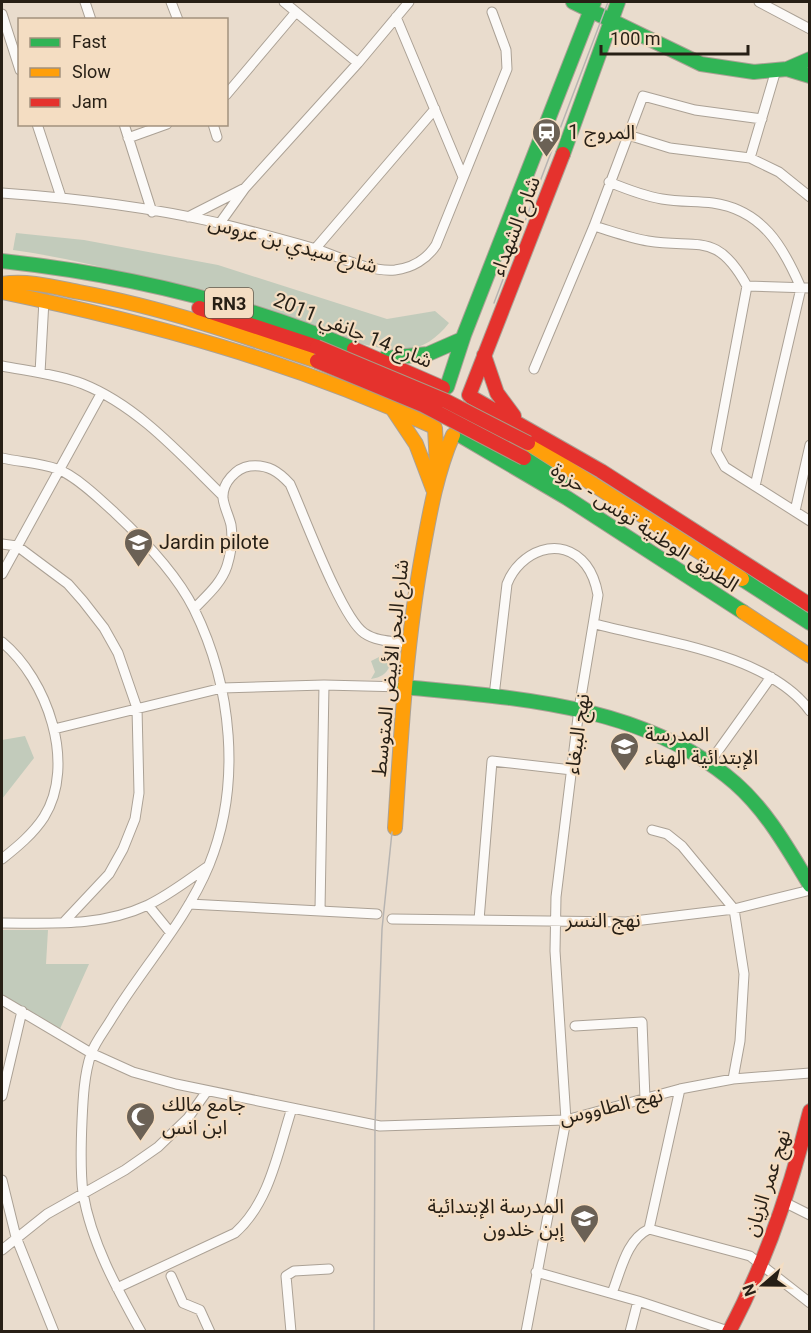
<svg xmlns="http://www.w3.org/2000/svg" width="811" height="1333" viewBox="0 0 811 1333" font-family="Roboto,'Noto Sans Arabic',sans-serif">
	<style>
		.green { fill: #c2cbbb }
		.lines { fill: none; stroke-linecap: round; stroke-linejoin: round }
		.street-casing { stroke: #aba195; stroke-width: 11 }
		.fast-casing { stroke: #aba195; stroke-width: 16 }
		.slow-casing { stroke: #aba195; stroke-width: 16 }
		.jam-casing { stroke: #aba195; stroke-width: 16 }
		.street { stroke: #fcfaf8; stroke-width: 9 }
		.fast { stroke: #30b455; stroke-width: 14 }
		.slow { stroke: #ff9f0a; stroke-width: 14 }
		.jam { stroke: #e5322d; stroke-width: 14 }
		.tram { stroke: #b7b4b1; stroke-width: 1.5 }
		.jam-bridge-casing { stroke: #ab9984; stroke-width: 16; stroke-linecap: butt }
		.jam-bridge { stroke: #e5322d; stroke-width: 14 }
		.labels { text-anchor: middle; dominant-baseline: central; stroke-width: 4.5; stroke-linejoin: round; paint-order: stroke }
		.shield { fill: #f4ddc2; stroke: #645849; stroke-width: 1.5 }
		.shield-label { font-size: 18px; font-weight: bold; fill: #271f15 }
		.poi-label { font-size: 20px; fill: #271f15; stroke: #f4ddc2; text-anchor: start }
		.street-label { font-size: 20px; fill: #271f15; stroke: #f4ddc2 }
	</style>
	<rect width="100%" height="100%" fill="#e9dccd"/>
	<!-- green -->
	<path class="green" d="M16,233L84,240L218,265L387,319L435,311L449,323C437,338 424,348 404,350C379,353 312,328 285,320C194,293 107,263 13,250Z
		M385,654L390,665C386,675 381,677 371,679L375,672L371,661Z
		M25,736L34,758L2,799V740Z
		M2,930H48L46,964H89L59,1031L2,995Z"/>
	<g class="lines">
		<defs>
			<path id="street" d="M85,2L91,20
				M171,2L178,20
				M284,2L358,63
				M759,2L810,29
				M2,14L20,70
				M396,17L463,177
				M226,95L296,12
				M37,124L61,197
				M124,124L152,212
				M213,124L217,137
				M628,135L670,148L750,158L779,172L810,197
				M128,138L167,124
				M750,158L776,70
				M609,182C626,189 644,196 662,199C679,202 696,201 713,203C762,210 783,246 801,288L755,486
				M2,193C74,198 148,207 219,223C251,231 284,240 316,249C340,257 368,272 395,270C412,268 427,259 436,245L507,69L506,50L492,12
				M188,217L243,189
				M220,223L245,188L358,63L409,2
				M594,226C611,231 630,238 648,241C699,249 717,231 747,286L716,451L725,467L810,521
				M315,249L435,109
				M747,286L810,288
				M2,366C28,371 57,374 83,384C138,406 181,455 223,496
				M534,369L594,226L643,96L695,110L762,119
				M40,373L44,300
				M2,458C20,462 40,463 57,469C75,475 101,500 115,513C144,540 176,573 194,609C232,686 242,784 209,865C186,921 143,967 112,1018C105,1030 95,1042 91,1054C84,1075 83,1099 82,1121C81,1144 80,1169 83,1193C91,1242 117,1289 141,1332
				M795,511L810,445
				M2,544L17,546L68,584L83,601L104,628L118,653L137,708L139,793L135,819L123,849L109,874L63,923
				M2,574L101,394
				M194,609C206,596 221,584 227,566C231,553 233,538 231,525C229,516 224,507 223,498C222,483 236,468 250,466C268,464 279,472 290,484C304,515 341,617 364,633C377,642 393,641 408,643
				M595,624C660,641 769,654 810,711
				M2,642C47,679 77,764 44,817C33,834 17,847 2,859
				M494,696L507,584C519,552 561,533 586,565C593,574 596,584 598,595L579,709L556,897L555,951L566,1120L526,1332
				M54,729L222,688L324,685L404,687
				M710,762L771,677
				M652,830L667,834L682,846L734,909L744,974L740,1041L733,1079
				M189,904L377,914
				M148,905L170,932
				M320,910L324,685
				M392,919L626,922L734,909L810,890
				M479,920L492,761L572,770
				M2,923C52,923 101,927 148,905C169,895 188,880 207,867
				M2,1000L91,1053L133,1072L176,1084L380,1126L566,1120L680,1089L733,1079L810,1073
				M575,1026L642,1022L645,1099
				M2,1096L22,1011
				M2,1180L16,1237L54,1332
				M784,1202L810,1215
				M649,1229L750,1256L810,1303
				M2,1250L47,1214L125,1170L158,1147L188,1118L207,1091
				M536,1272L638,1301L731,1332
				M171,1276L183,1303L200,1310L210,1332
				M117,1288L235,1233C270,1202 278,1151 292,1108
				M612,1293C621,1271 626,1240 649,1229L680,1089
				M291,1332L286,1276L294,1271L329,1269
				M630,1332L638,1301"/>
			<path id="fast" d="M573,2L701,64L754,72L787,69L810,76
				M787,69L810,59
				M563,154L618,2
				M2,261C123,274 241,302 354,349
				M385,358L428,354L460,340
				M447,387L464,335L594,2
				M458,434L567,498L743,612
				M524,458L563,483
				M742,579L810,623
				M404,687C517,698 645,705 735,783C767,811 788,849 810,885"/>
			<path id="slow" d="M2,284C28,280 54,287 79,292C161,307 239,334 317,361
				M2,292C151,323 294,362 432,426
				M392,408L416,444L433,489
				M435,428L437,465
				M528,443L742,579
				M743,612L810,656
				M395,828C401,735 406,642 423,550C430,511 437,472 453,435"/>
			<path id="jam" d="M199,308L317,347
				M354,349L443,388
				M484,355L497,393L514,416
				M469,395L563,154
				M471,397L601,471L810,605
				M729,1332C766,1262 791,1188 810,1111"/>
		</defs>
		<!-- street casing -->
		<use href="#street" class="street-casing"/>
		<!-- fast casing -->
		<use href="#fast" class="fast-casing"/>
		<!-- slow casing -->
		<use href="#slow" class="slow-casing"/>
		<!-- jam casing -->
		<use href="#jam" class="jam-casing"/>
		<!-- street -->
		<use href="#street" class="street"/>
		<!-- fast -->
		<use href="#fast" class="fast"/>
		<!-- slow -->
		<use href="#slow" class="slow"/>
		<!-- jam -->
		<use href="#jam" class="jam"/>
		<!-- tram -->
		<path class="tram" d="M494,303L608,2
			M374,1332L375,1125L382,929L392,832"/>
		<defs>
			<path id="jam-bridge" d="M317,347L446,401L528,443
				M317,361L423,405L524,458"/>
		</defs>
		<!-- jam-bridge casing -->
		<use href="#jam-bridge" class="jam-bridge-casing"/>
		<!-- jam-bridge -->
		<use href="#jam-bridge" class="jam-bridge"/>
	</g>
	<!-- icons -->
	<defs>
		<symbol id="station-pin" viewBox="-11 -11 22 30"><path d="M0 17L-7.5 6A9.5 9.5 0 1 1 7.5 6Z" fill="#6b6155" stroke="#f4ddc2"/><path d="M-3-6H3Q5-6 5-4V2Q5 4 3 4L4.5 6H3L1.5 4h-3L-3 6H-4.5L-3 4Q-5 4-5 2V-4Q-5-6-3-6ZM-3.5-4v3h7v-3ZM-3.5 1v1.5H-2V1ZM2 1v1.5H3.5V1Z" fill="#fff"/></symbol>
		<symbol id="school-pin" viewBox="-11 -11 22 30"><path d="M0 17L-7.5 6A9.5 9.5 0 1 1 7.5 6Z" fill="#6b6155" stroke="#f4ddc2"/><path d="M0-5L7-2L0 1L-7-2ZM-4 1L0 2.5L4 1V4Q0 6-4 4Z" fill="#fff"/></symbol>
		<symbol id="mosque-pin" viewBox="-11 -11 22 30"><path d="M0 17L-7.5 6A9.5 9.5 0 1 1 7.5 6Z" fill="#6b6155" stroke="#f4ddc2"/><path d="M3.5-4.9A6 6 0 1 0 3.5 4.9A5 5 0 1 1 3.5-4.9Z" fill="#fff"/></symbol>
	</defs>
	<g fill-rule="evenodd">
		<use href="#station-pin" x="530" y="116" width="33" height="45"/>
		<use href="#school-pin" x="122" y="526" width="33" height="45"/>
		<use href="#school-pin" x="608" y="730" width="33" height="45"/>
		<use href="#mosque-pin" x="124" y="1100" width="33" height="45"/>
		<use href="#school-pin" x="568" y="1202" width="33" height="45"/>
	</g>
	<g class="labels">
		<!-- shield labels -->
		<rect class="shield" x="205" y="288" width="48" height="30" rx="4.5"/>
		<g class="shield-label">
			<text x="229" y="303">RN3</text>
		</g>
		<!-- poi labels -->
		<g class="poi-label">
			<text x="568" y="132">المروج 1</text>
			<text x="159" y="542">Jardin pilote</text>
			<text x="645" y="734">المدرسة<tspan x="645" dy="23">الإبتدائية الهناء</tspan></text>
			<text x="162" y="1104">جامع مالك<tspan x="162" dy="23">ابن انس</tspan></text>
			<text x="564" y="1206" text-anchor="end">المدرسة الإبتدائية<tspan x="564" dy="23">إبن خلدون</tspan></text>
		</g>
		<!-- street labels -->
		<g class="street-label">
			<text transform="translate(515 226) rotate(-69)">شارع الشهداء</text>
			<text transform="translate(293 244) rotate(15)">شارع سيدي بن عروس</text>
			<text transform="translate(353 330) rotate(22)">شارع 14 جانفي 2011</text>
			<text transform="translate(645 527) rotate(33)">الطريق الوطنية تونس - حزوة</text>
			<text transform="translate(390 668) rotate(-84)">شارع البحر الأبيض المتوسط</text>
			<text transform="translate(577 734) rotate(-82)">نهج الببغاء</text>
			<text x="603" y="920">نهج النسر</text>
			<text transform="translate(611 1106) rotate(-13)">نهج الطاووس</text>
			<text transform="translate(767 1183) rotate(-72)">نهج عمر الزيان</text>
		</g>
	</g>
	<!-- border -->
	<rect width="811" height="1333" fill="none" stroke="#271f15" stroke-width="6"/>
	<!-- legend -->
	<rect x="18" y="18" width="210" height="108" fill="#f4ddc2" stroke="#a2917d" stroke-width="1.5"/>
	<rect x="30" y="38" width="30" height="9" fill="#30b455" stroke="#a2917d" stroke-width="1.5"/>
	<text x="72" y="48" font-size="18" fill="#271f15">Fast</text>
	<rect x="30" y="68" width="30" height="9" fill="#ff9f0a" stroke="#a2917d" stroke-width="1.5"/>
	<text x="72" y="78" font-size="18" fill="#271f15">Slow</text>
	<rect x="30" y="98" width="30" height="9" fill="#e5322d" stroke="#a2917d" stroke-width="1.5"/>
	<text x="72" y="108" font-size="18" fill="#271f15">Jam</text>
	<!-- north arrow -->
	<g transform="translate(763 1285) rotate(250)" stroke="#f4ddc2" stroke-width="4.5" paint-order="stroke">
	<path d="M0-4.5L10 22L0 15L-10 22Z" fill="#271f15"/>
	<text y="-9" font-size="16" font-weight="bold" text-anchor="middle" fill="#271f15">N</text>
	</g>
	<!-- scale -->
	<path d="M601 45v9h147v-9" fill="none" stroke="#271f15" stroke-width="3"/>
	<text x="610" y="45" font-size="18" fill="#271f15" stroke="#f4ddc2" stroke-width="4.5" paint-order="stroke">100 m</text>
</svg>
